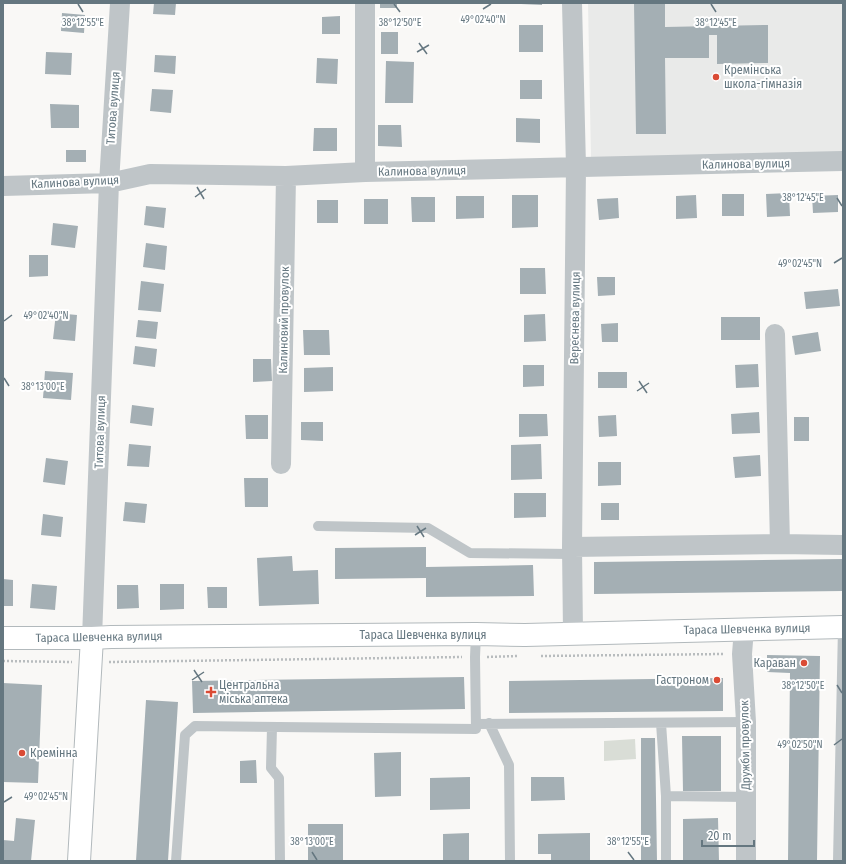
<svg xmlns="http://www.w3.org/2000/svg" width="846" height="864" viewBox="0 0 846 864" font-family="'Fira Sans Condensed',sans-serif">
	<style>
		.built { fill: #e9eae9 }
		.green { fill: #d9ddd6 }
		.building { fill: #a4afb4 }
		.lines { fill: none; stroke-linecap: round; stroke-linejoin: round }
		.secondary-casing { stroke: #b2b9bc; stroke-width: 24 }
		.path { stroke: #b8bcbe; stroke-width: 2.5; stroke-dasharray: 2 2; stroke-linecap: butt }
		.lane { stroke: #bfc5c8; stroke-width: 10 }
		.street { stroke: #bfc5c8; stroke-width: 20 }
		.secondary { stroke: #fff; stroke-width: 22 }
		.ticks { fill: none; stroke: #657780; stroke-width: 1.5 }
		.poi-dot { fill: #da4b35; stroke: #fff; stroke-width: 1.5 }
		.labels { text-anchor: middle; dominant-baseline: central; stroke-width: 4; stroke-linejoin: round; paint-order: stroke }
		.poi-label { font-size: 12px; fill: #657780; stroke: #fff; text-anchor: start }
		.street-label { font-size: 12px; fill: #657780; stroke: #fff }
		.ticks-label { font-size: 10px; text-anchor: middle; fill: #657780; stroke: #fff; stroke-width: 4; stroke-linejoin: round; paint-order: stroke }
	</style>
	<rect width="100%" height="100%" fill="#f9f8f6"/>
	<!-- built -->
	<path class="built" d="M588,3H843V152L591,158Z"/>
	<!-- green -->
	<path class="green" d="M635,739L636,759L604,761V741Z"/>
	<!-- building -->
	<path class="building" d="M154,3H176L175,15L153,14Z
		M380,3H397V8H380Z
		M521,3H542V5L521,4Z
		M634,3H665V27L768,25V63L717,64V35H709V58H665L666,134H636Z
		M62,13L85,15L84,33L61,31Z
		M340,16V34H322V17Z
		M519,25H543V52H519Z
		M381,32H398V54H381Z
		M46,52L72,53L71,75L45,74Z
		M155,55L176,56L175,74L154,72Z
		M317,58L338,59L337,84L316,83Z
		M386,61L414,62L413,103H385Z
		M520,80H542V99H520Z
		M152,89L173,90L171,113L150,111Z
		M50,104L79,105V128H51Z
		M516,118L540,119V143L516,142Z
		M378,125H401L402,147L378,146Z
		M314,128H337V151H313Z
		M66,150H86V162H66Z
		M789,193L790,216L767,217L766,194Z
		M722,194H744V216H722Z
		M512,195H538V227L512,228Z
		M696,195L697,218L676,219V196Z
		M838,195V212L813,213L812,196Z
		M456,196H484V218L456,219Z
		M411,197H435V222H412Z
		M618,198L619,218L599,220L597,199Z
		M364,199H388V224H364Z
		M317,200H338V223H317Z
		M146,206L166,208L164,228L144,225Z
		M53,223L78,226L75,248L51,245Z
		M146,243L167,246L165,270L143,267Z
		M29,255H48V276L29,277Z
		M520,268H545L546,294H520Z
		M597,277H615V295L598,296Z
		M141,281L164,284L161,312L138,310Z
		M838,289L840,306L806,309L804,292Z
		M56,313L77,315L75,341L53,339Z
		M545,314L546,341L524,342V315Z
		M721,317H760V340H721Z
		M138,320L158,322L156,339L136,337Z
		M618,323V342H602L601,324Z
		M303,330H329L330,355H304Z
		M818,332L821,351L795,355L792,336Z
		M135,346L157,349L155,367L133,364Z
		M253,359H271L272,381L253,382Z
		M758,364L759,387L736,388L735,365Z
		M523,365H544V386L523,387Z
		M333,367V391L304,392V368Z
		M45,371L73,373L71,400L43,398Z
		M598,372H627V388H598Z
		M132,405L154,408L152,426L130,423Z
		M759,412L760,433L732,434L731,414Z
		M519,414H547L548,436L519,437Z
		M245,415H268V439H246Z
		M616,415L617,436L599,437L598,416Z
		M794,417H809V441H794Z
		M301,422H323V441L301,440Z
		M129,444L151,446L149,467L127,466Z
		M541,444L542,479L511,480V445Z
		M760,455L761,476L735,478L733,457Z
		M46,458L68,461L65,485L43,482Z
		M598,462H621V485L598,486Z
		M244,478H268V507H245Z
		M514,493H546V517L514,518Z
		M125,502L147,504L145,523L123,521Z
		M601,503H619V520H601Z
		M43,514L63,517L61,537L41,535Z
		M426,547V567L533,565L534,596L426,597V578L335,579V548Z
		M292,556L293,571L318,570L319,604L259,606L257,558Z
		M843,559V591L594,594V562Z
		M3,579L13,580V606H3Z
		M32,584L57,586L55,610L30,608Z
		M160,584H184V609L160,610Z
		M117,585H138L139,608L117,609Z
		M207,587H227V608H208Z
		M767,655L820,656L817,861H788L790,673L767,672Z
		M464,677L465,709L193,713L192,681Z
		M723,678V711L509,713V681Z
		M3,683L42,685L38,783L3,782Z
		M146,700L178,702L168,861H136Z
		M682,736H721V791H683Z
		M641,738H655L657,861H641Z
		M401,752V796L375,797L374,753Z
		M256,760L257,783H240V761Z
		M470,777V809L430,810V778Z
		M531,777H564L565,800L531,801Z
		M16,818L35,820L31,861H3V840L14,841Z
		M718,818L719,861H683V819Z
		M308,824H343V861H308Z
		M469,833V861H443V834Z
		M590,833V861H551V854H538V834Z"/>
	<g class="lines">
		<defs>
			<path id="secondary" d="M3,638H92L111,637L476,634L525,635L843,627
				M79,861L92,638"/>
		</defs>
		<!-- secondary casing -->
		<use href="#secondary" class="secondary-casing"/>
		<!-- path -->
		<path class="path" d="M541,656L724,654
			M487,657L518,656
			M3,661L72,662
			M109,662L462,657"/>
		<!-- lane -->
		<path class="lane" d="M318,526L428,528L470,553L572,554
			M489,723L509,765L510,861
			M661,723L666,796V861
			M476,724L746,722
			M272,727L271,768L279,778L280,861
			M666,796L746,797
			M176,861L185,735L195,726L476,729L475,657L476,634
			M838,861L843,627"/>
		<!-- street -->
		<path class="street" d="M365,3V172
			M572,3L576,167L572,547L573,633
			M3,186L109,183L150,174L286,176L365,172L843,161
			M775,334L780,544
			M281,464L286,176
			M572,547L780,544L843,545
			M744,629L742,654L746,722V861
			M92,638L109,183L120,3"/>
		<!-- secondary -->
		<use href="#secondary" class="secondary"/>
	</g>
	<!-- ticks -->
	<path class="ticks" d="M78,4L83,12M394,4L400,12M711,4L716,12M483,9L491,4M419,43L427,54M417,52L429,45M197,187L204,199M195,197L206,189M837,198L842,206M834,263L842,258M4,321L12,315M4,378L9,386M639,381L647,393M637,391L649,383M417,526L424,537M415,535L426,528M194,670L202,682M192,680L204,672M837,685L842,693M834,745L842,739M4,802L12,797M312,852L317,860M628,852L634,860"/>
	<!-- markers -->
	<g class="poi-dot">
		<circle cx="716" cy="77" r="4"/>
		<circle cx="804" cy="663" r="4"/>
		<circle cx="717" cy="680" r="4"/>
		<path d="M209 686h4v4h4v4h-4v4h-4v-4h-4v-4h4z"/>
		<circle cx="22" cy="753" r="4"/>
	</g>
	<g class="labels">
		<!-- poi labels -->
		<g class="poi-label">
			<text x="724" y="70">Кремінська<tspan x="724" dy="14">школа-гімназія</tspan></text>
			<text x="796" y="663" text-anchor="end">Караван</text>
			<text x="709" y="680" text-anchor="end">Гастроном</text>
			<text x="219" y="685">Центральна<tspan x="219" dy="14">міська аптека</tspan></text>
			<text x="30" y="753">Кремінна</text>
		</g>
		<!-- street labels -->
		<g class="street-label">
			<text transform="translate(113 108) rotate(-86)">Титова вулиця</text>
			<text transform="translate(746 164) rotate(-1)">Калинова вулиця</text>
			<text transform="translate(422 171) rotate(-1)">Калинова вулиця</text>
			<text transform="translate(75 182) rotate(-3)">Калинова вулиця</text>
			<text transform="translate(575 318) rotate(-89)">Вереснева вулиця</text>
			<text transform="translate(284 320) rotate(-89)">Калиновий провулок</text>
			<text transform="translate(100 432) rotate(-88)">Титова вулиця</text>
			<text transform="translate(747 629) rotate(-1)">Тараса Шевченка вулиця</text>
			<text x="423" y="635">Тараса Шевченка вулиця</text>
			<text transform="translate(99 637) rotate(-1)">Тараса Шевченка вулиця</text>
			<text transform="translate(745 745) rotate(-91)">Дружби провулок</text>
		</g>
	</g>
	<g class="ticks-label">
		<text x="483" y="23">49°02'40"N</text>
		<text x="83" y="26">38°12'55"E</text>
		<text x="400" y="26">38°12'50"E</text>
		<text x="716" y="26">38°12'45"E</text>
		<text x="803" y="201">38°12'45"E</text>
		<text x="800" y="267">49°02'45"N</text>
		<text x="46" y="319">49°02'40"N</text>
		<text x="43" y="390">38°13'00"E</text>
		<text x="803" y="689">38°12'50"E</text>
		<text x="800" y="748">49°02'50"N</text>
		<text x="46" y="800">49°02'45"N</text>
		<text x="312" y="845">38°13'00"E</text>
		<text x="628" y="845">38°12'55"E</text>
	</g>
	<!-- border -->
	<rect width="846" height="864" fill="none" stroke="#657780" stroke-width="8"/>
	<!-- scale -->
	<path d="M702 840v6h52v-6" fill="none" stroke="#657780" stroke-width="2"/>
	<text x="708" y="840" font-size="12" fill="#657780" stroke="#ffffff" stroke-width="3" paint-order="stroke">20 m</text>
</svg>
